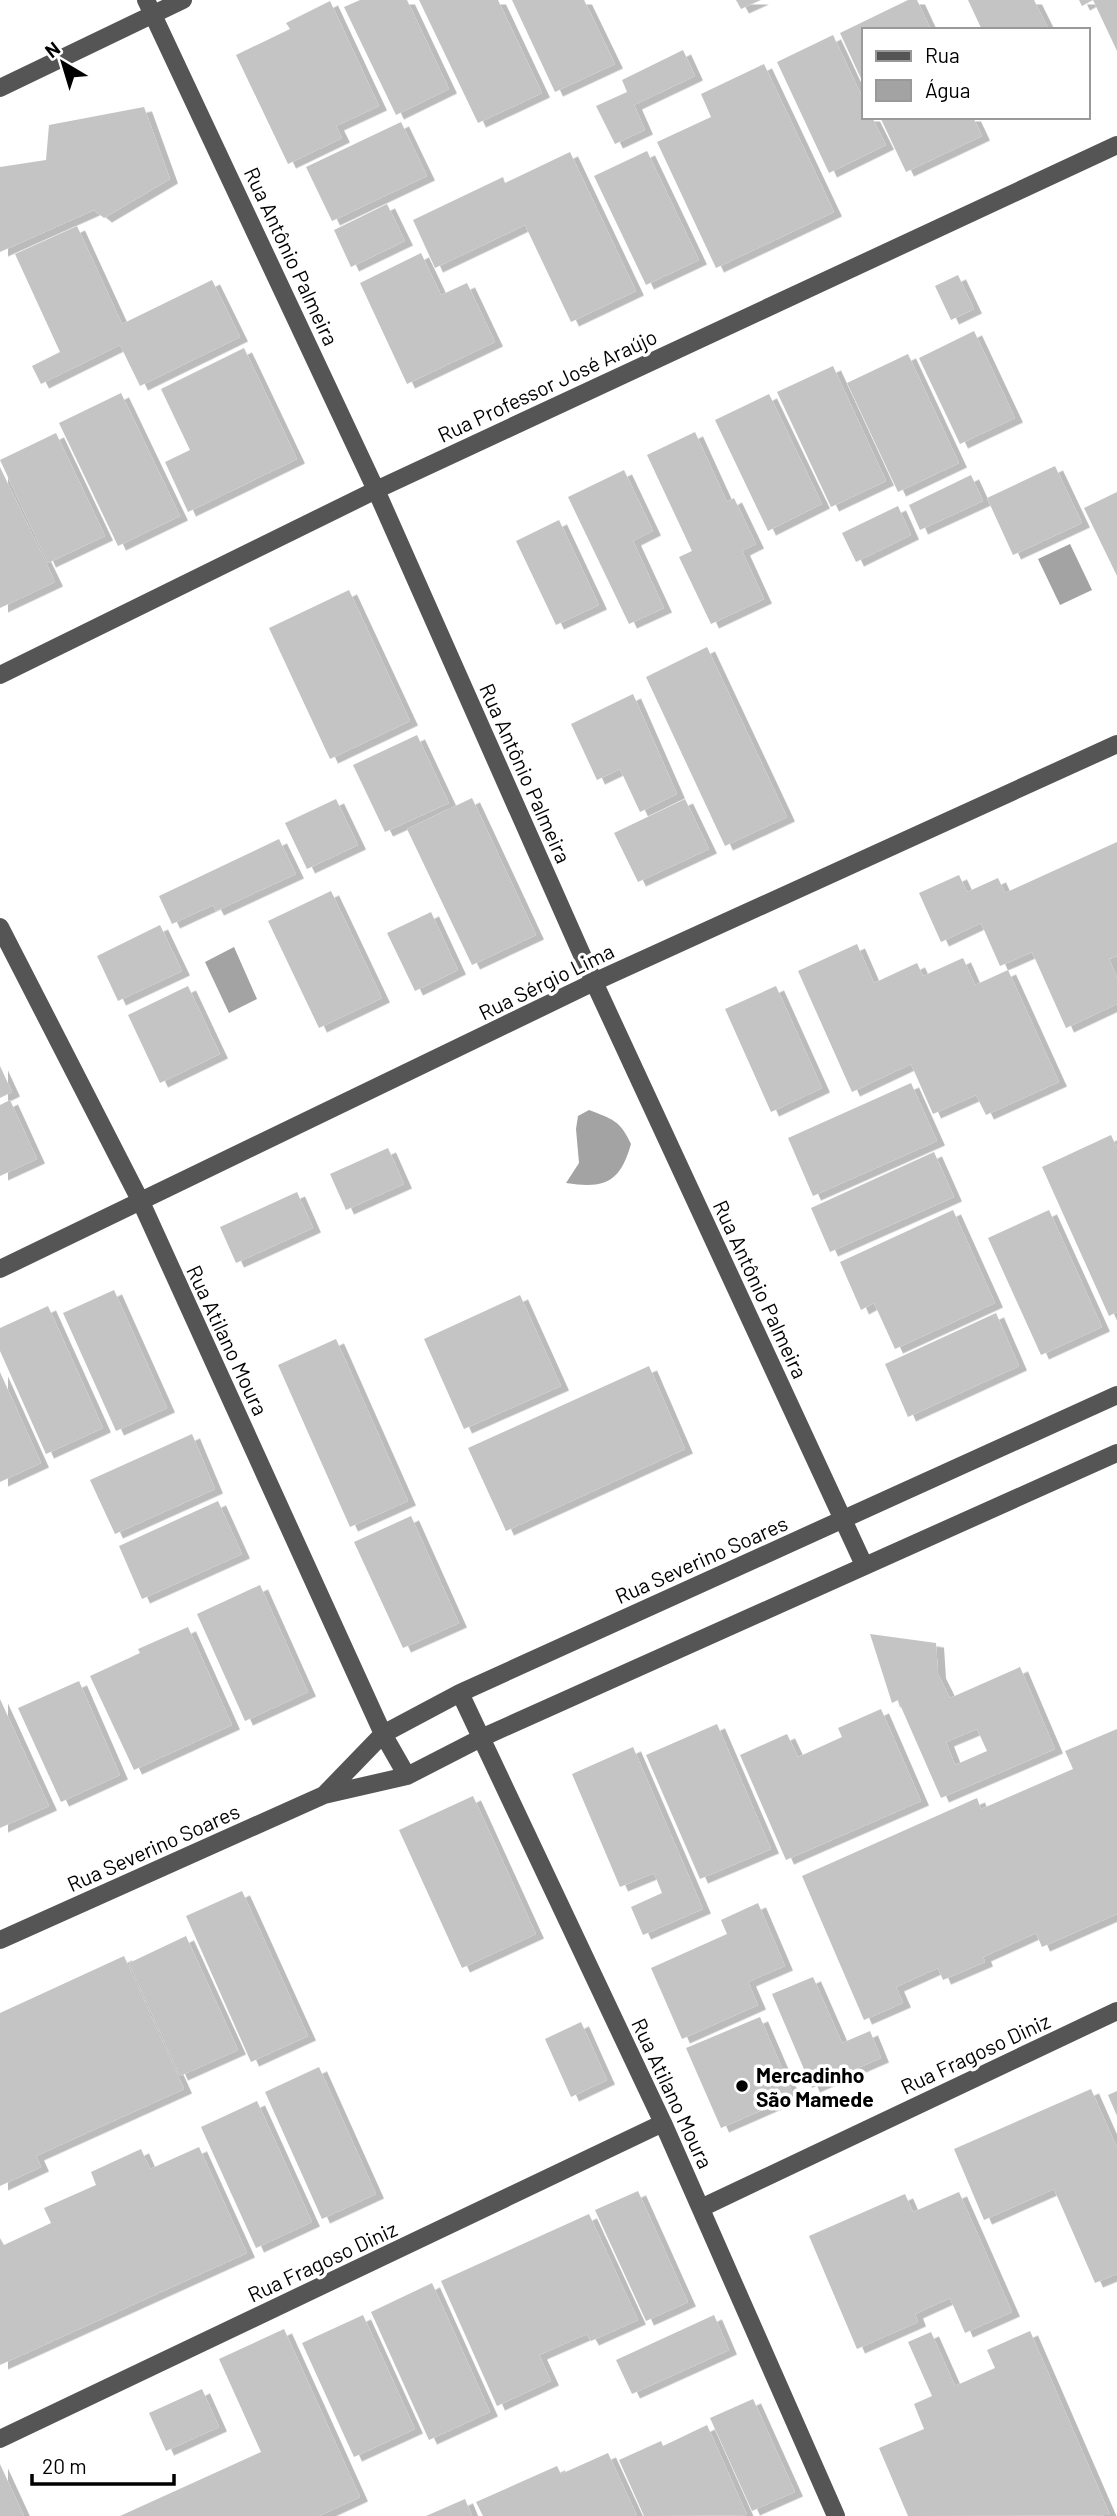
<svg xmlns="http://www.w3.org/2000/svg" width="1117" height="2516" viewBox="0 0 1117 2516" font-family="Barlow,sans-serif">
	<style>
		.water { fill: #a3a3a3 }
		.building { fill: #c4c4c4; fill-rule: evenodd; filter: url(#shadow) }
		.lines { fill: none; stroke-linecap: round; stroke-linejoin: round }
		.minor { stroke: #555; stroke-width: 18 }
		.poi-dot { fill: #000; stroke: #fff; stroke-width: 2.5 }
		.labels { text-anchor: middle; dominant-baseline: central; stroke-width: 7; stroke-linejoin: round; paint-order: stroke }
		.street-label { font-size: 21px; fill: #000; stroke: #fff }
		.poi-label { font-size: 21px; font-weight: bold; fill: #000; stroke: #fff; text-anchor: start }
	</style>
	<defs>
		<filter id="shadow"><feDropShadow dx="8" dy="4.5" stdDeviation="0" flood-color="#0004"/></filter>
	</defs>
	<rect width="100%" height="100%" fill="#fff"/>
	<!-- water -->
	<path class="water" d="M1070,544L1092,590L1060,605L1038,559Z
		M234,947L257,999L229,1013L205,962Z
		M589,1110C612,1119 620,1120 631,1144C620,1182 606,1189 566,1183L579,1163L576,1129L578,1116Z"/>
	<!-- building -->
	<path class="building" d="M360,0H407L449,89L396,115L344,7Z
		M419,0H498L542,93L478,123Z
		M512,0H584L615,64L555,92Z
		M736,0H761L741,9Z
		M908,0H917L931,30H863V83L840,33Z
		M968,0H1034L1049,30H982Z
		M1079,0H1117V51L1093,0L1082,6Z
		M330,1L379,106L336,126L342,138L288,164L236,55L290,29L286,23Z
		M833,35L863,99V117H872L886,145L829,173L777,62Z
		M683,50L695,76L634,105L645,130L615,144L596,106L627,92L622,80Z
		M764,64L834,212L716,268L657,142L711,117L701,94Z
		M144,107L170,179L104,218L94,210L0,252V167L46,160L49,125Z
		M880,117H973L982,136L906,172Z
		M401,122L427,176L332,221L306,167Z
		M647,151L699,260L646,285L594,176Z
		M570,152L636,291L571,322L525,225L435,268L413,220L503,177L505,183Z
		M387,204L405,241L351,267L334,230Z
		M77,226L122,324L212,280L240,337L140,386L120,345L41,384L32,366L60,352L15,254Z
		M421,253L441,295L467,283L495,342L407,384L360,283Z
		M958,275L974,309L951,320L935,286Z
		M974,331L1015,418L960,444L919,358Z
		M244,348L297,459L188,512L165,462L190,450L161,389Z
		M908,354L959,463L898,492L847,383Z
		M833,366L886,481L831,507L777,392Z
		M121,393L180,516L118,546L59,423Z
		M769,394L822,504L768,531L715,420Z
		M695,432L727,502L734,498L756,544L742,551L764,599L711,624L679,557L692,551L647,455Z
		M56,433L105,536L48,563L0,460Z
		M1055,466L1082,523L1013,555L987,498Z
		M0,467L55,582L0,608Z
		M624,470L653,531L633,541L664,608L629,624L568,497Z
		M971,475L983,501L920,530L909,505Z
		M1117,492V576L1084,508Z
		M898,506L911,535L856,562L842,533Z
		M559,520L599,605L556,625L516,541Z
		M349,590L410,721L330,759L269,628Z
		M707,647L787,817L725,846L646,677Z
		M633,694L677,794L640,812L620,769L597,780L571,724Z
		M417,735L449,803L385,832L353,765Z
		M472,798L536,935L472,965L407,829Z
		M336,799L358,845L307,869L285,823Z
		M685,799L709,849L638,882L614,833Z
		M279,839L296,874L216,911L213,905L172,924L159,896Z
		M1117,842V956L1109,959L1117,978V1004L1066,1028L1032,952L1000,966L981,923L941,942L919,893L959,875L967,892L998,878L1005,893Z
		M331,891L382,998L319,1028L268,921Z
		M431,912L458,970L415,991L387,933Z
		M160,925L182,971L118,1001L97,956Z
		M857,944L874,983L917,963L923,976L963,958L975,985L1008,970L1059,1082L986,1115L976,1095L933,1114L911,1064L852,1092L798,971Z
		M188,986L220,1054L160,1083L128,1015Z
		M776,986L822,1088L771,1112L725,1009Z
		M0,1066L12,1092L0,1098Z
		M911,1083L937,1141L813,1196L788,1138Z
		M10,1100L37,1159L0,1176V1105Z
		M1111,1135L1117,1148V1312L1109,1316L1042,1167Z
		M388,1148L404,1184L346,1210L330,1174Z
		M934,1152L954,1197L830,1252L811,1208Z
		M297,1192L313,1228L236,1263L220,1227Z
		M953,1210L995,1303L895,1349L874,1303L861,1310L840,1262Z
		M1049,1210L1102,1327L1041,1355L988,1238Z
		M114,1290L167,1408L116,1431L63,1313Z
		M520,1295L561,1386L464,1429L424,1339Z
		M48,1306L103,1428L46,1454L0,1351V1328Z
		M996,1313L1019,1366L908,1417L885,1364Z
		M336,1339L408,1501L350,1527L278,1365Z
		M649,1366L685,1449L506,1531L468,1448Z
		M0,1372L41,1463L0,1482Z
		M192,1434L215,1489L115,1534L90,1480Z
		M218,1501L242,1554L142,1599L119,1546Z
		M411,1516L459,1623L403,1648L354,1542Z
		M260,1585L308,1692L245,1721L197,1614Z
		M188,1627L232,1725L134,1770L90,1676L140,1653L138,1649Z
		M870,1634L936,1643L938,1674L950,1698L1020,1667L1055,1749L941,1798L898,1700L892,1703ZM977,1729L987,1751L955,1765L946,1742Z
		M79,1681L120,1775L61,1802L18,1708Z
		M0,1699L49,1806L0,1828Z
		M881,1709L921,1801L786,1860L740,1755L787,1734L798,1757L842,1737L838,1728Z
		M717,1724L771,1849L700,1879L646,1755Z
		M1117,1729V1914L1042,1947L1036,1933L983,1957L985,1962L943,1980L938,1968L896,1987L903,2003L864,2020L802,1876L977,1798L981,1809L1073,1769L1065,1751Z
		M633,1747L703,1909L643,1935L631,1907L662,1893L654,1873L620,1887L572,1774Z
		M473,1796L536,1934L462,1968L399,1830Z
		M242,1891L308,2036L251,2062L186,1916Z
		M758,1903L785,1966L748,1982L758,2005L682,2039L651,1968L727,1934L721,1920Z
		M186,1936L238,2050L180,2076L129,1963Z
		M124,1956L184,2089L36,2156L41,2167L0,2186V2013Z
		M813,1977L842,2043L870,2031L881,2058L812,2088L772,1994Z
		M760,2017L794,2096L721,2128L686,2048Z
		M581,2022L607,2080L571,2097L545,2039Z
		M319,2067L376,2194L322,2219L265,2092Z
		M1091,2089L1117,2148V2274L1095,2283L1054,2189L984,2220L954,2149Z
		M1117,2091V2116L1108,2095Z
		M257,2101L312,2222L256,2248L201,2127Z
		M199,2147L247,2253L0,2365V2238L4,2245L51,2223L44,2208L96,2185L91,2172L141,2149L150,2169Z
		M638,2191L688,2302L646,2321L595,2210Z
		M959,2192L1012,2312L965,2333L950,2298L915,2314L918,2322L857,2349L809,2236L905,2194L913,2212Z
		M589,2214L638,2320L591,2341L587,2334L539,2355L551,2381L497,2406L441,2281Z
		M432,2283L490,2412L429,2440L371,2312Z
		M363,2315L415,2429L354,2457L302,2343Z
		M714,2315L729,2350L632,2394L616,2360Z
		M284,2329L360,2497L319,2516H120L261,2452L219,2359Z
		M1030,2331L1110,2515L908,2516L879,2448L924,2429L914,2404L932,2396L908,2342L931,2332L955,2386L995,2368L987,2350Z
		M202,2389L219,2427L166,2451L149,2413Z
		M753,2399L795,2492L752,2511L710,2418Z
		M707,2425L747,2515L644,2516L619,2460L661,2441L663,2446Z
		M608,2453L637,2516H483L476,2502L557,2466L561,2474Z
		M0,2464L17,2501L24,2516H0Z
		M465,2499L472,2516H426Z"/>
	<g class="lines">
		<!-- minor -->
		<path class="minor" d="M146,0L376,490L594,982L864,1565
			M0,88L183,0
			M0,675L376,490L1117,145
			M0,927L141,1202L383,1734L407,1776
			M0,1269L594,982L1117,744
			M460,1693L663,2123L836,2516
			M324,1795L383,1734L460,1693L1117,1395
			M0,1940L324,1795L407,1776L481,1738L1117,1453
			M701,2208L1117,2011
			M0,2439L663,2123"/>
	</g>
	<!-- markers -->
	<circle class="poi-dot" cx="742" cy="2086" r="7"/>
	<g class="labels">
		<!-- street labels -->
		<g class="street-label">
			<text transform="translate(292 256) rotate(65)">Rua Antônio Palmeira</text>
			<text transform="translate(547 385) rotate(-25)">Rua Professor José Araújo</text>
			<text transform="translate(526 773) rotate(66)">Rua Antônio Palmeira</text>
			<text transform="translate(546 981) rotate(-26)">Rua Sérgio Lima</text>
			<text transform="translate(761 1289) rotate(65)">Rua Antônio Palmeira</text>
			<text transform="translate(228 1340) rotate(65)">Rua Atilano Moura</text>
			<text transform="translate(701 1559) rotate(-24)">Rua Severino Soares</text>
			<text transform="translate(153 1847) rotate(-24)">Rua Severino Soares</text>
			<text transform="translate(975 2053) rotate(-25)">Rua Fragoso Diniz</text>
			<text transform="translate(673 2093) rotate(65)">Rua Atilano Moura</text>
			<text transform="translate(322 2261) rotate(-25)">Rua Fragoso Diniz</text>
		</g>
		<!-- poi labels -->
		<g class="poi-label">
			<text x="756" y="2074">Mercadinho<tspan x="756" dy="24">São Mamede</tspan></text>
		</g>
	</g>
	<!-- legend -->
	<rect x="862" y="28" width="228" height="91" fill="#ffffff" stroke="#999999" stroke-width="2"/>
	<rect x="876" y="51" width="35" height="10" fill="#555555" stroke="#999999" stroke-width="2"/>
	<text x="925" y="63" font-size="21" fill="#000000">Rua</text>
	<rect x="876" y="80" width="35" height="21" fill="#a3a3a3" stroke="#999999" stroke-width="2"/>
	<text x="925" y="98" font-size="21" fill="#000000">Água</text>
	<!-- north arrow -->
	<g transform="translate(63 63) rotate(322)" stroke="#ffffff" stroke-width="5" paint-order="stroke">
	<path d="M0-5L12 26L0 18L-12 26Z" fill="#000000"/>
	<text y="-10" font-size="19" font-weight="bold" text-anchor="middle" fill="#000000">N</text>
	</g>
	<!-- scale -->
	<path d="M32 2474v10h142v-10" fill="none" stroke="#000000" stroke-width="3.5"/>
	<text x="42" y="2474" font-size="21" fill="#000000" stroke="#ffffff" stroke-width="5" paint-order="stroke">20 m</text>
</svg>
